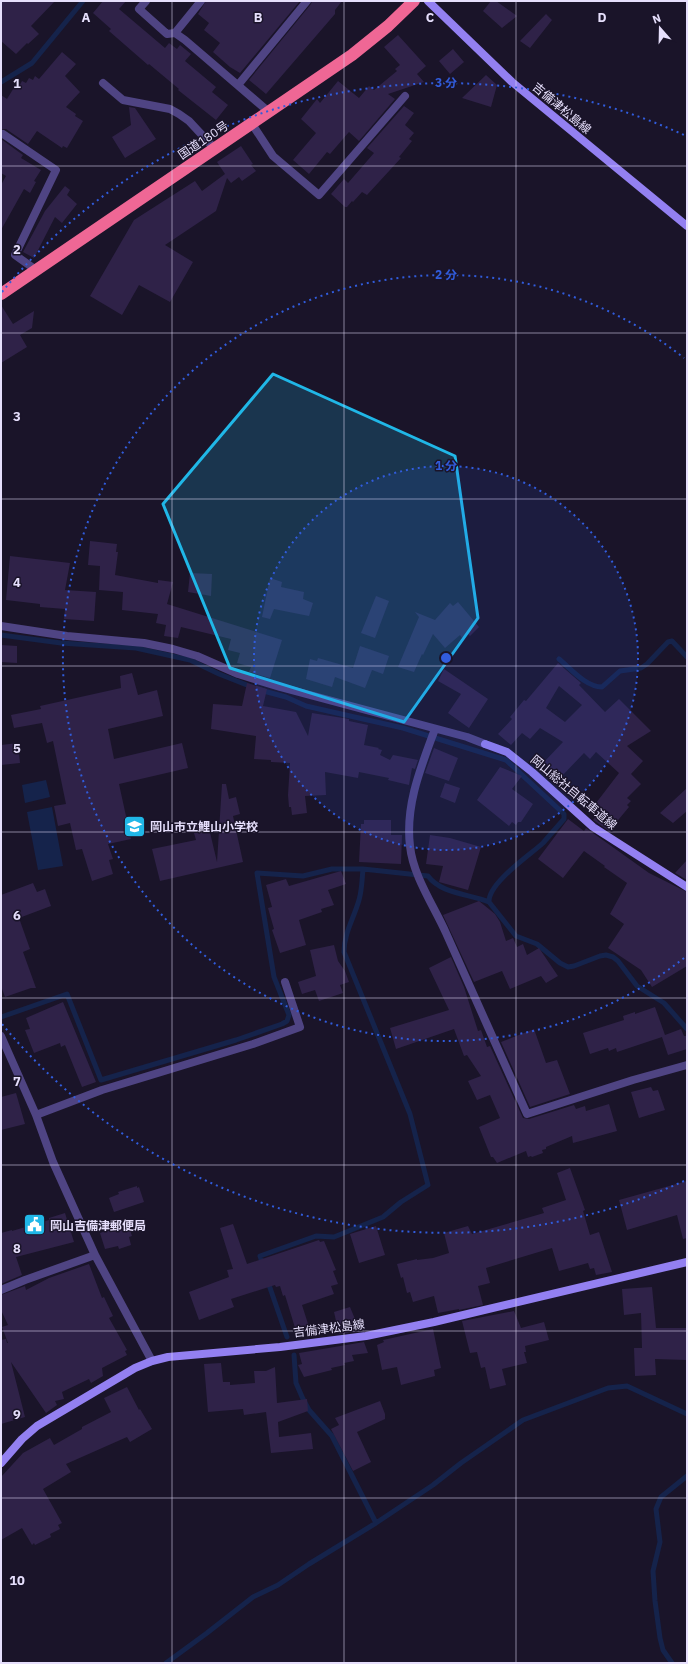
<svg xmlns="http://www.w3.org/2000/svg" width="688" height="1664" viewBox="0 0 688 1664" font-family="'IBM Plex Sans','Noto Sans JP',sans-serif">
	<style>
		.water { fill: #15234b }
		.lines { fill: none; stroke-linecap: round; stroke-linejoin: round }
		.stream { stroke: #15234b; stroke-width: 5 }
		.building { fill: #2f2248; fill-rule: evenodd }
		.street { stroke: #4f4483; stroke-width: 8 }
		.secondary { stroke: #9380f1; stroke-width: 8 }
		.highway { stroke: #ef6795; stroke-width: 12 }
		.marked { fill: #20b7e7; fill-opacity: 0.2; stroke: #20b7e7; stroke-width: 3; stroke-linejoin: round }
		.grid { fill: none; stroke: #e6dffc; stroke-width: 1; stroke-opacity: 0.55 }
		.ring { fill: none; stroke: #315cdc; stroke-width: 2; stroke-dasharray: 2 4 }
		.labels { text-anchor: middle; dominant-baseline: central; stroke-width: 3; stroke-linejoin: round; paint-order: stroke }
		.street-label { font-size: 12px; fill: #e6dffc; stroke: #1a1429 }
		.poi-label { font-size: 12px; font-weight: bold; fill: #e6dffc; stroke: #1a1429; text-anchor: start }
		.grid-label { font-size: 13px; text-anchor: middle; font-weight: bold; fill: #e6dffc; stroke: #1a1429; stroke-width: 3; stroke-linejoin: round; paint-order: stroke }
		.centre { fill: #315cdc; stroke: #1a1429; stroke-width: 2 }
		.ring-label { font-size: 12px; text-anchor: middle; font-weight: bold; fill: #315cdc; stroke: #1a1429; stroke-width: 3; stroke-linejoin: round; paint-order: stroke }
	</style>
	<rect width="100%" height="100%" fill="#1a1429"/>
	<!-- water -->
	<path class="water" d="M46,780L50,797L25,803L22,785Z
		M52,807L63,866L38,870L27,812Z"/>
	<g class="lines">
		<!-- stream -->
		<path class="stream" d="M1,82L32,63L83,1
			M1,635L61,643L136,648L190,660L219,674L252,687
			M559,659C571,669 586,687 602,687L620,671L641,668L647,664L668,642L672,641L687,657
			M260,690L286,697L306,706L403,728L506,760L564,814V819C557,827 550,835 543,843C530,855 488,883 489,902L516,936L537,944L560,963L568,967L574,966L600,956L606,955L613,957L618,961L637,986L664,1003L687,1029
			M1,1017L67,994L101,1080L236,1040L282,1024L287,1021L289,1015L274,977L257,873L303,876L332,869H363
			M263,1265L260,1256L316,1236L334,1237L383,1217L401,1202L428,1185L410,1114L344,952C344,933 354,918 359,900C362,890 362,879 363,869L428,876C441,894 470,894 489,902
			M268,1282L287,1337
			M294,1355L296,1383L303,1399L309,1410L332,1436L376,1523
			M166,1663L207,1633L253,1597L278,1585L309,1564L376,1523L433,1485L461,1463L523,1420L608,1388L627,1386L687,1414
			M672,1663L663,1650L660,1638L655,1601L653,1571L660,1542L656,1509L661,1497L687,1476"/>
	</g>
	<!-- building -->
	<path class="building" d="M1,1H55L31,26L39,34L28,44L27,43L16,54L1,41Z
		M103,1H126L119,9L165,48L169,43L177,49L180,45L191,54L185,61L216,87L212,92L228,105L216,120L178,90L179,89L149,64L148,65L109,31L111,29L93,13Z
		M206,1H300L240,73L230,67L213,52L220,43L204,30L209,23L198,14Z
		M312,1H342L335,10V14L266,94L249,80L311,4Z
		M491,1H496L517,16L502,28L483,11Z
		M546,14L552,20L530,48L520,41Z
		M398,35L426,66L417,74L424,82L388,94L395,99L359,141L349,132L330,154L327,152L309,174L293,160L316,133L301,119L317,99L320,103L338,81L359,98L369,86L374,90L397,71L395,69L400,65L384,47Z
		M453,49L464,62L450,74L439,61Z
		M62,52L76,64L65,76L80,92L66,107L76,114L75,116L83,121L67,148L63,146L62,148L37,131L28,144L6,129H1V95L7,99L15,86L18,88L22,81L26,83L29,78L33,80L35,76L39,79Z
		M486,75L497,85L491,107L462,98Z
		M404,106L414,113L405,125L414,133L409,139L412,141L399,157L401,158L367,195L362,192L353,202L352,201L347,207H345L331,194L344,179L348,183L374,153L367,148Z
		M129,107L135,108L156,139L125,158L112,137L131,125Z
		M1,139L23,155L21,158L41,170L34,181L36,182L30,193L24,189L1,230V185L6,176L1,173Z
		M241,146L253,164L251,165L256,171L242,181L239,177L231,183L227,178L216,211L165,245L193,262L170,302L139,285L122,315L90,296L134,220L195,181L202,191L225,174L217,162Z
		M65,186L70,190L67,195L77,204L62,223L55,217L34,258L23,252L45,211Z
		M1,305L13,324L34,311L32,328L20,335L27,347L1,363Z
		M90,541L117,544L116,552H118L115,575L158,583V580L173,582L167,604L282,640L270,678L249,672L251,667L237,663L240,653L228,650L231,639L181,627L178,638L164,636L166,625L156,623L158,614L122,610L123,592L99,590L100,566L88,565Z
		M10,556L70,563L65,590L96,592L94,621L64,619L65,609L40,607V604L6,600Z
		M190,573L212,574L211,596L188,592Z
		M270,578L282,582L281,587L304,592L303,599L313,603L309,616L274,609L270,619L262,617Z
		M376,596L389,601L375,638L361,633Z
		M458,602L479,627L470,636L467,633L462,638L460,635L445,648L433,634L423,655L422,654L414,672L398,667L419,617L415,612L435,620L450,603L453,606Z
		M1,645L17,646V663L1,662Z
		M360,646L389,656L383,674L372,670L365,688L335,677L332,687L306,679L310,659L317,661L318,658L353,668Z
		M558,663L581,683L579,685L605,712L619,699L651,731L627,746L643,761L631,774L641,784L627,798L631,801L627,805L629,807L609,831L593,820L599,812L593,807L619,773L596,752L590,759L584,753L560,778L544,762L563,742L540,728L530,739L522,733L511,745L498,734L512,719L510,717L524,700L526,701ZM559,686L582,705L565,722L546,708Z
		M444,669L488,699L469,728L448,713L461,694L438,681Z
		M132,673L138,695L157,690L163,716L108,729L114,759L182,743L188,768L119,784L131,839L108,844L113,859L109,860L113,874L92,881L82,849L76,850L70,823L58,826L54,806L66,804L53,741L47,743L42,723L14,728L11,715L41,709L40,706L121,688L120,676Z
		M247,683L267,689L263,706L296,712L308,736L312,713L349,719V721L368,725L364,745L379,748L378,749L382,750L380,755L390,760L393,755L418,760L415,769L412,768L409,785L388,780L389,778L359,772L358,778L325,772L326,795L305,796L307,813L292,815L291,807H289L288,795L290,763L271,762V760L254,759L256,736L211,729L213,704L242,706Z
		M18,743L20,763L1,765V745Z
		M434,748L458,758L449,781L425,773Z
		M500,767L522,776L512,789L533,804L521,822H518L516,825L512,822L509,826L477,800Z
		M445,783L460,788L455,803L440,797Z
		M222,784H226L229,799L236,797L240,814L233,816L243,862L160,881L152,849L196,840L192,826L208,824L217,862Z
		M687,788V811L673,823L660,813Z
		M568,819L584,831L586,828L649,873L687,892V966L652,987L641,970L608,948L624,924L610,914L627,883L604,867L605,866L584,851L563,878L538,859Z
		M364,820H391V835H402L401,864L359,862L361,824H364Z
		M430,835L450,838L481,847L468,890L439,882L443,866L426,864Z
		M687,860V880L675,873Z
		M341,871L346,884L328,890L334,905L321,909L322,912L299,920L306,945L280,953L272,930L274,929L268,908L272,907L266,885L286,879L289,886Z
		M33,883L37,892L45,889L51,906L19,918L30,949L23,952L36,988H31L5,997L1,986V895Z
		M479,901L495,914L500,922L506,941L513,938L517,947L523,944L527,955L539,948L558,976L546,983L541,976L510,989L502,971L474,982L443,915Z
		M334,945L338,961L345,971L349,982L340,985L343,993L319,1001L315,990L302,994L298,982L316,976L310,950Z
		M451,957L464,987L478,1031L481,1030L487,1047L490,1046L523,1118L529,1119L574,1105L576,1109L585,1106L586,1111L609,1104L617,1131L573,1143L572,1136L546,1147V1149L542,1150L543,1153L532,1157L531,1156L528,1157L526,1151L497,1163L493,1157H491L479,1127L500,1118L490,1095L477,1100L468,1081L481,1076L467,1055L464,1056L454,1029L396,1049L390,1028L449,1010L429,968Z
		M63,1002L96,1082L82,1087L65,1045L61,1047L60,1043L34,1053L25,1030L30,1029L26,1018Z
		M655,1007L665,1035L681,1029L684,1036H687V1049L668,1055L662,1037L617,1052L616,1048L609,1051L608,1048L590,1054L583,1033L624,1020L623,1016L635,1012V1014Z
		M534,1029L546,1063L557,1060L570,1094L530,1107L501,1042Z
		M651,1087L653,1091L658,1090L665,1110L639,1118L631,1092Z
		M16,1093L25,1124L1,1130V1097Z
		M570,1168L585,1210L583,1211L590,1235L599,1232L612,1272L596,1275L594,1268L590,1269L588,1263L559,1271L552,1248L486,1268L490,1283L478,1286L483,1305L459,1310V1309L438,1313L434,1296L413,1302L410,1292L407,1293L403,1277L401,1278L397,1264L417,1259V1260L433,1258L449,1253L444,1233L468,1226L472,1234L544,1213L542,1208L566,1200L557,1173Z
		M687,1181V1238L683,1239L677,1215L627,1230L619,1200Z
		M137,1186V1188L139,1187L144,1202L114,1212L109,1198L119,1194L118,1192Z
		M65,1213L74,1242L16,1257L22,1275L1,1284V1233L12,1230V1231L49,1220V1218Z
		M128,1224L132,1236L129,1237L131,1245L119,1249L118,1246L105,1249L100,1233Z
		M233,1224L247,1264L319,1240L320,1242L324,1241L336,1270L333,1271L338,1284L331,1286L334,1294L302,1305L309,1327L296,1331L285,1295L283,1296L280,1286L276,1287L275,1285L231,1299L234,1307L199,1320L189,1292L229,1277L227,1270L233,1269L220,1228Z
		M376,1226L385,1255L359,1263L350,1234Z
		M89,1264L102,1298L104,1297L113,1316L109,1318L127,1350L125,1351L127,1355L102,1368L103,1376L91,1383L89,1379L62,1392L64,1399L55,1401L57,1405L46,1413L11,1362L25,1417L1,1424V1340L6,1339L7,1343H8L2,1327L8,1325L1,1310V1295L25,1286L26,1290L49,1278Z
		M652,1287L656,1328H687V1360L655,1359L656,1375L635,1376L634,1348H642L641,1313L624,1315L622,1289Z
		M350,1307L360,1331L339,1334L334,1312Z
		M514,1311L521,1328L544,1322L549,1340L525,1346L526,1352H524L527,1363L502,1369L506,1385L490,1389L485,1367L481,1368L477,1352L470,1353L462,1321Z
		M433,1329L441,1368L434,1370L435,1376L401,1385L397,1367L382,1370L377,1345L384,1342L383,1340Z
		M364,1342L368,1353L352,1355L354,1361L344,1363L345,1365L331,1368L332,1370L304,1377L298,1365L302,1364L299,1353Z
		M221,1363L223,1382H230V1385L255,1383L254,1371H266L275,1367L277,1403L307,1399L308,1411L278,1422L279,1437L311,1433L313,1449L271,1453L266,1412L244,1415L243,1409L208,1412L204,1364Z
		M127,1387L139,1410L140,1409L152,1429L130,1442L127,1437L66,1464L71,1472L43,1489L62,1523L58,1525L60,1529L50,1534L51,1537L35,1545L34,1543L32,1545L22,1528L1,1540V1477L23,1453L50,1438L54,1445L82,1429V1427L111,1412L104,1398Z
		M380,1401L385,1414V1419L357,1432L371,1462L353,1471L331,1429L339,1425L335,1418Z"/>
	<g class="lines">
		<!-- street -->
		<path class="street" d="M146,1L139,9L167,34L175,33L185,40L269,112
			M175,33L201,1
			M103,83L123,100L170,109L179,114L189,121L215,149
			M238,85L307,1
			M252,124L273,156L319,195L405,96
			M3,134L56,170L15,255L36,270
			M1,626L67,636L144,643L173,649L197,656L238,674L280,687L467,737L485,744
			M435,729C421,767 405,805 410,846C413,876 434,906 446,933C473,993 500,1054 527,1114L633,1080L687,1065
			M1,1036L36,1115L53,1162L95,1255L152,1361
			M36,1115L102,1090L253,1044L300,1027L285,982
			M1,1290L25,1280L95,1255"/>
		<!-- secondary -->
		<path class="secondary" d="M428,1L512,82L687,226
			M485,744L507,752L532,772L593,827L687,887
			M1,1463L22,1439L37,1426L135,1368L152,1361L168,1357L280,1347L366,1336L434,1322L687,1262"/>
		<!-- highway -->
		<path class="highway" d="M1,294L352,55L388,26L414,1"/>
	</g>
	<!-- marked area -->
	<path class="marked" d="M273,374L455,456L478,618L404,722L230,668L163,504Z"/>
	<!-- grid -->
	<path class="grid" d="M172,1V1663M344,1V1663M516,1V1663M1,166H687M1,333H687M1,499H687M1,666H687M1,832H687M1,998H687M1,1165H687M1,1331H687M1,1498H687"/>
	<!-- distance rings -->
	<circle cx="446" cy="658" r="192" fill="#315cdc" fill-opacity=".12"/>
	<g class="ring">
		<circle cx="446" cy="658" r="192"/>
		<path d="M684 958A383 383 0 1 1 684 358"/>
		<path d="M684 1181A575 575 0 0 1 2 1024M2 292A575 575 0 0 1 684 135"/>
	</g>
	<!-- icons -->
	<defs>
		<symbol id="school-square" viewBox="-11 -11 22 22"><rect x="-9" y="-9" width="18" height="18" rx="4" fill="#20b7e7" stroke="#1a1429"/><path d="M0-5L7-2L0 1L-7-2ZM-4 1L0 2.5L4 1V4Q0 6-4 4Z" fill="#fff"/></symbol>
		<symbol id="civic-square" viewBox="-11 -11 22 22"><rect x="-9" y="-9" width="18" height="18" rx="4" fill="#20b7e7" stroke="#1a1429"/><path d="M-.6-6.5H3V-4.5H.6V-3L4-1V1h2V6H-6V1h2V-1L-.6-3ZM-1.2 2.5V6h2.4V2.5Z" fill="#fff"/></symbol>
	</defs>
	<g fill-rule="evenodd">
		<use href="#school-square" x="122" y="814" width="25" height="25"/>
		<use href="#civic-square" x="22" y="1212" width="25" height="25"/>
	</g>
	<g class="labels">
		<!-- street labels -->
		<g class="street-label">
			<text transform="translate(562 108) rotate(40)">吉備津松島線</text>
			<text transform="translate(203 140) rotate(-34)">国道180号</text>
			<text transform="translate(574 792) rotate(40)">岡山総社自転車道線</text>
			<text transform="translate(329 1328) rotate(-7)">吉備津松島線</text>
		</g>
		<!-- poi labels -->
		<g class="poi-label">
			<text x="150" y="826">岡山市立鯉山小学校</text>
			<text x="50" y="1225">岡山吉備津郵便局</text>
		</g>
	</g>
	<g class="grid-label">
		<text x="86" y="22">A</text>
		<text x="258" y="22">B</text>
		<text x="430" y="22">C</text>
		<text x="602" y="22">D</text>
		<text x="17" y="88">1</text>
		<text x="17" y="254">2</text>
		<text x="17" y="421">3</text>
		<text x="17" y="587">4</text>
		<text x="17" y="753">5</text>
		<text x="17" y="920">6</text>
		<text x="17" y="1086">7</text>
		<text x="17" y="1253">8</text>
		<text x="17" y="1419">9</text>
		<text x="17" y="1585">10</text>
	</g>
	<circle cx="446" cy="658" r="6" class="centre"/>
	<g class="ring-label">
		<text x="446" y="87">3 分</text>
		<text x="446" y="279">2 分</text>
		<text x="446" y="470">1 分</text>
	</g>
	<!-- border -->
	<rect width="688" height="1664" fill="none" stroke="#e6dffc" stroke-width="4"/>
	<!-- north arrow -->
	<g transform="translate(660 28) rotate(340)" stroke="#1a1429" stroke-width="3" paint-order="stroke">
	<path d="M0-3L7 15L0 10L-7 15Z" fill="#e6dffc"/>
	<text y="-6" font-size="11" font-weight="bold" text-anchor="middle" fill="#e6dffc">N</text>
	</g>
</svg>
